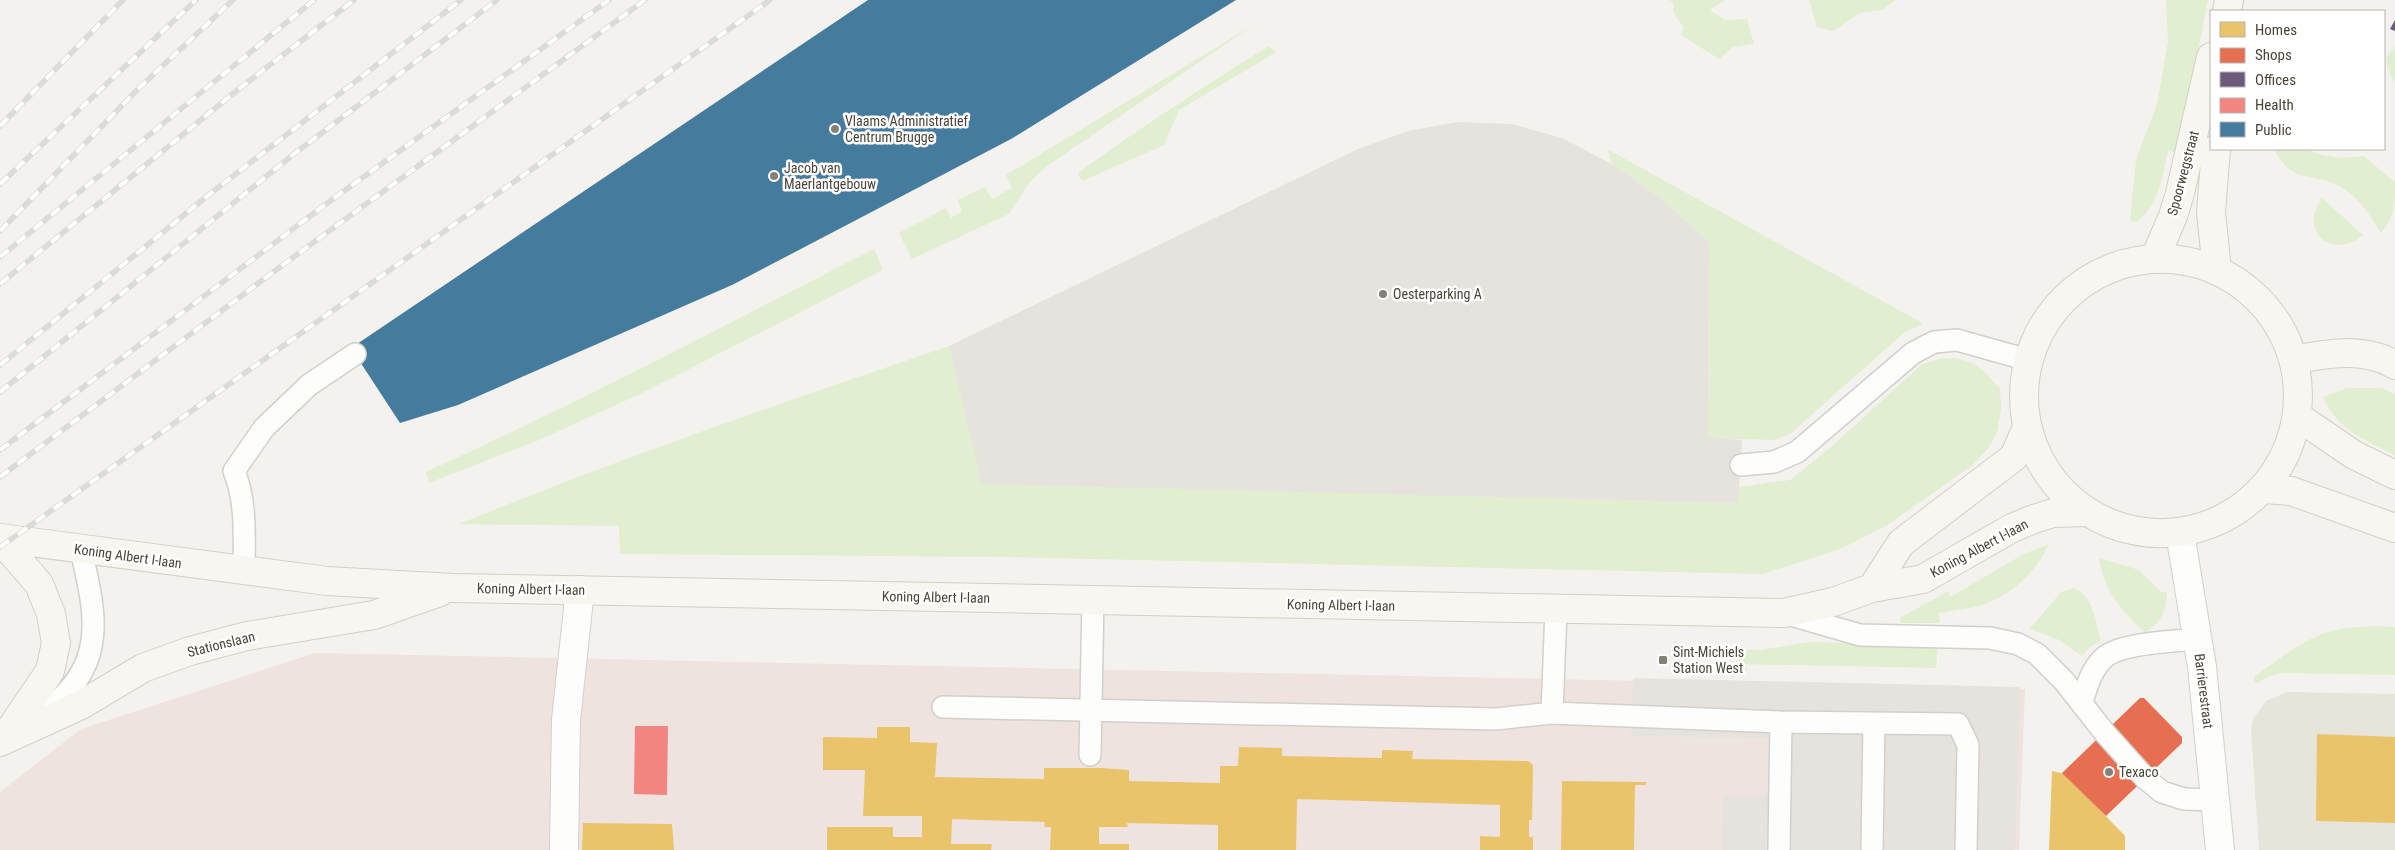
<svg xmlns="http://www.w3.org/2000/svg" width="2395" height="850" viewBox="0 0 2395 850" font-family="'Roboto Condensed',sans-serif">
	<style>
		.residential { fill: #e7e4dc }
		.medical { fill: #eee3df }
		.green { fill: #e1eecf }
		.parking { fill: #e6e3df }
		.homes { fill: #e9c46a }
		.shops { fill: #e76f51 }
		.offices { fill: #6d597a }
		.health { fill: #f28482 }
		.public { fill: #457b9d }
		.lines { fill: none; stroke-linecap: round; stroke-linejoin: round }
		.lane-casing { stroke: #d2d0cb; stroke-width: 24 }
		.street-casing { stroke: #d2d0cb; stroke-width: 30 }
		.secondary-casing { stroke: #d3cfc5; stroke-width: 30 }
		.lane { stroke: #fdfdfc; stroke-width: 21 }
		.street { stroke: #fdfdfc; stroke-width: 28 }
		.secondary { stroke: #f7f6f1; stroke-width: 28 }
		.rail-casing { stroke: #dbdbda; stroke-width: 5.5 }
		.rail { stroke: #fff; stroke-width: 4; stroke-dasharray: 11; stroke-linecap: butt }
		.poi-dot { fill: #868178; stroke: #fff; stroke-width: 2 }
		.labels { text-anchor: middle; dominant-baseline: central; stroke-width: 5; stroke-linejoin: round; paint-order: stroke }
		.poi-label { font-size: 14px; fill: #4b4439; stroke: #fff; text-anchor: start }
		.street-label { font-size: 14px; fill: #4b4439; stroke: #fff }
	</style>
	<rect width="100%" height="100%" fill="#f4f2ee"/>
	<!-- residential -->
	<path class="residential" d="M2287,692L2395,694V850H2259L2251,730L2253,719L2266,701Z"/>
	<!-- medical -->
	<path class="medical" d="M315,653L2025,689L2019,850H0V792L81,729Z"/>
	<!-- green -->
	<path class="green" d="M1669,0H1725L1710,10L1725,20L1747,19L1754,44L1733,47L1719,59L1681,35L1684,28L1674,13L1673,2Z
		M1809,0H1895L1882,10L1860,13L1833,31L1817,27Z
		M2166,0H2208L2178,152L2168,151C2162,179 2159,203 2137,222L2130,221L2136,160L2157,104L2168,42Z
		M1255,24L1047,166L1030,182L1009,214L912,259L899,233L946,208L951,218L962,211L957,200L985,187L992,199L1012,188L1006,175Z
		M1269,46L1276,52L1179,110L1164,145L1082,181L1078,173C1140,128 1204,86 1269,46Z
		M2395,47V84L2387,66L2386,58Z
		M1607,149L1924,324L1906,331L1790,434L1775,440L1708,438L1709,242L1662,199L1612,164Z
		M2274,149H2305L2322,155L2342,158L2364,156L2393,181L2395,179C2395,202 2395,217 2381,233C2371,217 2360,199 2344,189C2313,169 2294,188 2274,149Z
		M2322,198L2363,235C2332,261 2298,231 2322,198Z
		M874,249L883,270L640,394L539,440L429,483L426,472C578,403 725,325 874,249Z
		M949,346L984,483L1738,503L1739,487L1790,480L1831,447L1921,365L1939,359L1955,358L1972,363L1984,371L2000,389L2001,409L1997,433L1989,447L1974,464L1889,524L1843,548L1763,574L1002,557L620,554L619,526L459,524C620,458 784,402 949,346Z
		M2347,388H2382L2395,394V455C2365,440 2337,430 2323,397Z
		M2049,544C2035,575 2005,601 1970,608C1960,610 1949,611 1939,613L1940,623H1900V618L1948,591L1950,597L2022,555Z
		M2099,558L2139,570L2161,592H2167C2166,612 2162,621 2145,633C2120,609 2105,593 2099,558Z
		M2074,588C2093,594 2096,624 2101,641L2090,647L2082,656L2059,640L2030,629L2061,592Z
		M2376,626L2395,627V675L2282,673L2267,677L2258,683L2254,681V677C2280,658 2309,634 2341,629C2353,627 2365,627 2376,626Z
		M1809,642L1938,645L1936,668L1736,664L1737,649L1761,650Z"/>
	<!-- parking -->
	<path class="parking" d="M1457,122L1511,124L1562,138L1612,164L1662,199L1709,242L1708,437L1742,440L1738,503L982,484L949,346L1358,149L1408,131Z
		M1633,678L2020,687L2015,850H1721L1723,795H1780V739L1631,736Z"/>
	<!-- homes -->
	<path class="homes" d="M877,727H910V742L937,743L935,777L1044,779V768H1100L1129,770V781L1220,783V766H1238L1239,747L1282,748V756L1382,758V750L1413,751L1412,759L1528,761L1533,765L1532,820H1529V837H1533V850H1480V836L1500,837V805L1297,799L1296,850H1218V825L1127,823L1128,827H1099V844H1129V850H1050L1051,827H1044L1045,822L952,819L951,844H992L991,850H827V827H893V837H922V816H863L865,770H823V737L877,738Z
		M2317,734L2395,737V823L2316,821Z
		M2052,771L2065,774L2125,836V850H2049Z
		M1562,781L1646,782V785H1635L1634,850H1561Z
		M583,823L672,824L674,850H582Z"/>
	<!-- shops -->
	<path class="shops" d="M2140,698H2144L2182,737V743L2106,816L2062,773Z"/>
	<!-- offices -->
	<path class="offices" d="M2395,20V31L2390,29Z"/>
	<!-- health -->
	<path class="health" d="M635,726H668L667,795L634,794Z"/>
	<!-- public -->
	<path class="public" d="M868,0H1236L1011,139L732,285L458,405L400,423L351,348Z"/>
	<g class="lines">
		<defs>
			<path id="lane" d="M1741,465L1774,462L1797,452L1913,353L1934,342L1957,340L2028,360
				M244,572C244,538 247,503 234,471L264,428L309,385L355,354
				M1556,610L1552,713L1781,722L1958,724L1968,745L1966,850
				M1784,613L1860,635L1990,638L2018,644L2037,654L2064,681L2104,732L2146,779L2162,792L2184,799L2215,800
				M2082,703C2086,687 2092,667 2106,656C2123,643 2176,641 2198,639
				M943,707L1496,719L1552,713
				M30,720C42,711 57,703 67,692C107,650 92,600 81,550
				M1090,755L1093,600
				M1779,850L1781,722
				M1872,850L1874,724"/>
			<path id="street" d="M2180,533L2202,667L2220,850
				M564,850L566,720L580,590"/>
			<path id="secondary" d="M2227,11L2229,0
				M2216,149L2211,212L2217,270
				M2155,258L2173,216L2180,193L2211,57
				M2024 396a137 137 0 1 1 274 0a137 137 0 1 1-274 0Z
				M2294,360C2326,353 2365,347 2395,365
				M2297,416L2354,455L2395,475
				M2263,489L2291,491L2395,528
				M0,538L327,581L453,588L1784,613L1833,602L1872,588L1923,579L2012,528L2034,519L2053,513L2086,512
				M0,539L39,584L51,614L56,643L50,671L3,740
				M1872,588L1901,543L2014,457L2027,427
				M0,742L81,705L143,668L190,651L247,636L374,615L440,592"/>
		</defs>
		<!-- lane casing -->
		<use href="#lane" class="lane-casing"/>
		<!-- street casing -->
		<use href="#street" class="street-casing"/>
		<!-- secondary casing -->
		<use href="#secondary" class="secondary-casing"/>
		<!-- lane -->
		<use href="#lane" class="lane"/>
		<!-- street -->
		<use href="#street" class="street"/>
		<!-- secondary -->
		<use href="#secondary" class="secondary"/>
		<defs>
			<path id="rail" d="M0,126L123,0
				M0,184L196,0
				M0,231L139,88L233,0
				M0,257L314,0
				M0,284L235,92L354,0
				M0,365L211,193L461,0
				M0,392L294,154L497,0
				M0,450L326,204L609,0
				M0,477L280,267L645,0
				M0,547L770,0"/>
		</defs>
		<!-- rail casing -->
		<use href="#rail" class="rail-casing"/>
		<!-- rail -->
		<use href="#rail" class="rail"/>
	</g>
	<!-- markers -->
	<g class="poi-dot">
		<circle cx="835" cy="129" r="5"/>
		<circle cx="774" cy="176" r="5"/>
		<circle cx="1383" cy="294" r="5"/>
		<rect x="1658" y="655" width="10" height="10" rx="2.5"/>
		<circle cx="2109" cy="772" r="5"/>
	</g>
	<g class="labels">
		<!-- poi labels -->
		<g class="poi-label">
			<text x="845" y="121">Vlaams Administratief<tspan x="845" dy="16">Centrum Brugge</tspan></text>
			<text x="784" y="168">Jacob van<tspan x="784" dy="16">Maerlantgebouw</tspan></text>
			<text x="1393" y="294">Oesterparking A</text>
			<text x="1673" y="652">Sint-Michiels<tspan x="1673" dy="16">Station West</tspan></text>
			<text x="2119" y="772">Texaco</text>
		</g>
		<!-- street labels -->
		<g class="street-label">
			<text transform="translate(2183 173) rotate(-75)">Spoorwegstraat</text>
			<text transform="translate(1979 548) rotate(-28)">Koning Albert I-laan</text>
			<text transform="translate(128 556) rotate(8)">Koning Albert I-laan</text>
			<text transform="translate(531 589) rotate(1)">Koning Albert I-laan</text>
			<text transform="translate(936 597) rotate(1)">Koning Albert I-laan</text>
			<text transform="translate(1341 605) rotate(1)">Koning Albert I-laan</text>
			<text transform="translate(221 644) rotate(-14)">Stationslaan</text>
			<text transform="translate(2204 691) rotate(83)">Barrierestraat</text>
		</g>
	</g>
	<!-- legend -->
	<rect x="2210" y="10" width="175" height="140" fill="#ffffff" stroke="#b7b4b0"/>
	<rect x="2220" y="22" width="25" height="15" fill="#e9c46a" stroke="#b7b4b0"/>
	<text x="2255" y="35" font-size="15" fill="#4b4439">Homes</text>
	<rect x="2220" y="48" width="25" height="15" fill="#e76f51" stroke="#b7b4b0"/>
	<text x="2255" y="60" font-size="15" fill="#4b4439">Shops</text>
	<rect x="2220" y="72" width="25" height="15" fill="#6d597a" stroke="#b7b4b0"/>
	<text x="2255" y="85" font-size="15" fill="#4b4439">Offices</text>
	<rect x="2220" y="98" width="25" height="15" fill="#f28482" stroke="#b7b4b0"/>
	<text x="2255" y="110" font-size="15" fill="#4b4439">Health</text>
	<rect x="2220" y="122" width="25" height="15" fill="#457b9d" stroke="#b7b4b0"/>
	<text x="2255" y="135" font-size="15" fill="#4b4439">Public</text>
</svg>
